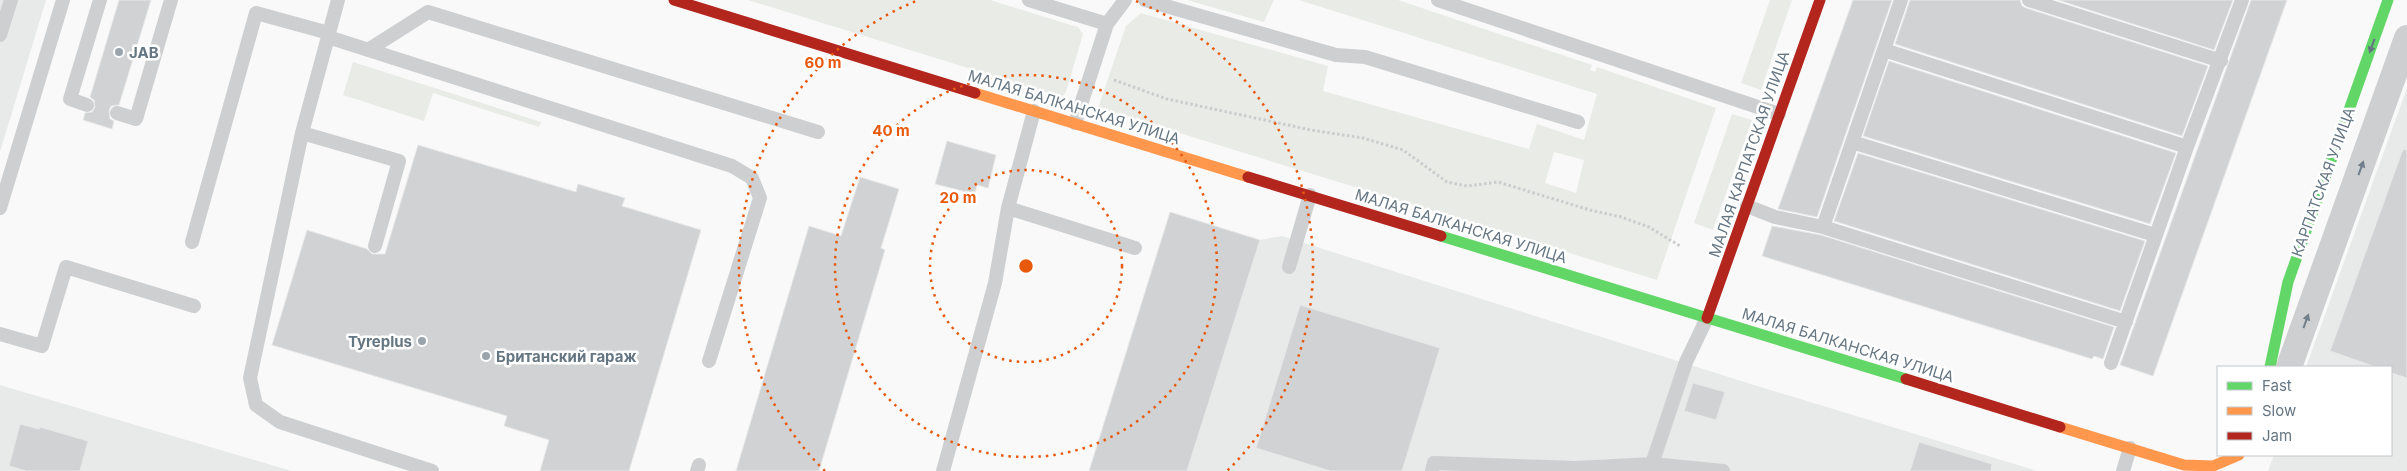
<svg xmlns="http://www.w3.org/2000/svg" width="2407" height="471" viewBox="0 0 2407 471" font-family="Inter,sans-serif">
	<style>
		.built { fill: #e8e9e9 }
		.green { fill: #e8ebe6; fill-rule: evenodd }
		.building { fill: #d0d2d3; stroke: #e8e8e8 }
		.lines { fill: none; stroke-linecap: round; stroke-linejoin: round }
		.path { stroke: #cbcccd; stroke-width: 3; stroke-dasharray: 2.5 2.5; stroke-linecap: butt }
		.lane { stroke: #cecfd0; stroke-width: 14 }
		.street { stroke: #cecfd0; stroke-width: 26 }
		.fast { stroke: #63d668; stroke-width: 11 }
		.slow { stroke: #ff974d; stroke-width: 11 }
		.jam { stroke: #b3261e; stroke-width: 11 }
		.oneway { fill: #657683 }
		.oneway2 { fill: #707f8b }
		.ring { fill: none; stroke: #e8590c; stroke-width: 2.5; stroke-dasharray: 2.5 5 }
		.poi-dot { fill: #99a4ac; stroke: #fff; stroke-width: 2 }
		.labels { text-anchor: middle; dominant-baseline: central; stroke-width: 5; stroke-linejoin: round; paint-order: stroke }
		.poi-label { font-size: 15px; font-weight: bold; fill: #657683; stroke: #fff; text-anchor: start }
		.street-label { font-size: 15px; fill: #657683; stroke: #fff }
		.centre { fill: #e8590c; stroke: #fff; stroke-width: 2.5 }
		.ring-label { font-size: 15px; text-anchor: middle; font-weight: bold; fill: #e8590c; stroke: #fff; stroke-width: 5; stroke-linejoin: round; paint-order: stroke }
	</style>
	<rect width="100%" height="100%" fill="#f9f9f9"/>
	<!-- built -->
	<path class="built" d="M0,0H46L0,152Z
		M2407,88V471H2268L2274,455H2391V367H2306Z
		M1282,236L1754,385L2037,471H1187L1260,240Z
		M0,385L292,471H0Z"/>
	<!-- green -->
	<path class="green" d="M748,0H990L1074,26L1078,27L1083,34L1066,92L1062,97Z
		M1187,0H1274L1264,22Z
		M1299,0H1398L1592,65L1590,70L1595,72L1597,67L1716,108L1657,280L1098,108L1126,26L1141,13L1328,66L1323,91L1529,149L1537,124L1584,140L1597,94ZM1554,152L1584,160L1576,193L1545,183Z
		M1770,0H1792L1761,90L1741,83Z
		M353,62L541,122L539,127L433,93L424,121L343,95Z
		M1732,114L1752,120L1713,230L1694,223Z"/>
	<!-- building -->
	<path class="building" d="M119,0H151L119,105L111,106L109,111L110,119L114,121L112,129L83,120L85,113L92,112L95,107L94,100L90,97Z
		M1853,0H1892L1817,217L1778,209Z
		M1910,0H2020L2022,6L2026,8L2208,66L2182,136L1895,44Z
		M2058,0H2233L2214,50Z
		M2251,0H2287L2153,376L2120,365Z
		M1889,61L2176,153L2150,224L1863,136Z
		M947,141L996,155L988,188L977,185L975,194L935,184Z
		M418,145L576,192L578,184L625,198L622,206L701,230L629,471H540L549,440L504,426L507,416L272,345L307,230L367,249L372,254H385Z
		M2403,149L2407,150V378L2391,373V367H2376L2330,351Z
		M1858,153L2145,241L2120,311L1834,221Z
		M860,177L899,189L881,248L885,250L819,471H736L809,226L841,236Z
		M1170,212L1260,240L1187,471H1089Z
		M1772,226L1821,235L2114,327L2103,359L2094,356L2092,359L1762,256Z
		M1300,305L1440,348L1402,471H1330L1256,448Z
		M1693,383L1725,392L1716,420L1684,411Z
		M20,424L39,429L40,427L88,441L80,471H26L9,466Z
		M1919,442L1992,464L1991,471H1910Z"/>
	<g class="lines">
		<!-- path -->
		<path class="path" d="M1114,80L1167,99L1311,130L1363,138L1403,150L1447,182L1467,186L1498,182L1590,210L1621,217L1649,227L1680,246"/>
		<!-- lane -->
		<path class="lane" d="M338,0L302,133L250,378L256,405L280,422L432,471
			M1029,0L1107,24
			M1145,0L1336,55L1365,57L1578,122
			M1438,0L1779,114
			M1901,0L1823,227L2126,322
			M2029,0L2221,61
			M0,35L11,0
			M328,37L732,166L752,178L760,198L709,361
			M368,50L428,12L818,132
			M1884,50L2187,147
			M87,105L70,99L100,0
			M117,113L136,119L171,0
			M1075,123L1107,24L1125,0
			M302,133L399,161L375,246
			M1852,142L2155,235
			M1747,206L1775,217L1823,227
			M0,208L63,0
			M1008,208L1135,248
			M192,242L256,13L329,33
			M1289,267L1310,195
			M0,334L42,346L66,267L194,306
			M2111,363L2187,147L2242,0
			M1652,464L1686,362L1707,318
			M697,471L699,465
			M943,471L995,283L1008,208L1034,111
			M1432,471L1434,463L1576,468L1652,464L1723,471
			M2123,471L2130,448"/>
		<!-- street -->
		<path class="street" d="M2289,367L2407,38"/>
		<!-- fast -->
		<path class="fast" d="M1441,236L1906,379
			M2270,367L2288,282L2388,0"/>
		<!-- slow -->
		<path class="slow" d="M975,93L1248,177
			M2060,427L2184,465L2213,466L2239,455"/>
		<!-- jam -->
		<path class="jam" d="M674,0L975,93
			M1248,177L1441,236
			M1707,318L1820,0
			M1906,379L2060,427"/>
	</g>
	<!-- one-way arrows -->
	<defs><path id="oneway-solid" d="M-6-.8H1V-3.2L6.5 0L1 3.2V.8H-6Z" transform="scale(1.25)"/></defs>
	<use class="oneway" href="#oneway-solid" transform="translate(2372 46) rotate(110)"/>
	<g class="oneway2">
		<use href="#oneway-solid" transform="translate(2361 168) rotate(-70)"/>
		<use href="#oneway-solid" transform="translate(2306 321) rotate(-70)"/>
	</g>
	<!-- distance rings -->
	<g class="ring">
		<circle cx="1026" cy="266" r="96"/>
		<circle cx="1026" cy="266" r="191"/>
		<path d="M825 471A287 287 0 0 1 916 1M1136 1A287 287 0 0 1 1227 471"/>
	</g>
	<!-- markers -->
	<g class="poi-dot">
		<circle cx="119" cy="52" r="5"/>
		<circle cx="422" cy="341" r="5"/>
		<circle cx="486" cy="356" r="5"/>
	</g>
	<g class="labels">
		<!-- poi labels -->
		<g class="poi-label">
			<text x="129" y="52">JAB</text>
			<text x="412" y="341" text-anchor="end">Tyreplus</text>
			<text x="496" y="356">Британский гараж</text>
		</g>
		<!-- street labels -->
		<g class="street-label">
			<text transform="translate(1074 107) rotate(17)">МАЛАЯ БАЛКАНСКАЯ УЛИЦА</text>
			<text transform="translate(1749 154) rotate(-71)">МАЛАЯ КАРПАТСКАЯ УЛИЦА</text>
			<text transform="translate(2323 182) rotate(-70)">КАРПАТСКАЯ УЛИЦА</text>
			<text transform="translate(1461 226) rotate(17)">МАЛАЯ БАЛКАНСКАЯ УЛИЦА</text>
			<text transform="translate(1848 345) rotate(17)">МАЛАЯ БАЛКАНСКАЯ УЛИЦА</text>
		</g>
	</g>
	<circle cx="1026" cy="266" r="8" class="centre"/>
	<g class="ring-label">
		<text x="823" y="68">60 m</text>
		<text x="891" y="136">40 m</text>
		<text x="958" y="203">20 m</text>
	</g>
	<!-- legend -->
	<rect x="2217" y="366" width="175" height="90" fill="#ffffff" stroke="#c1c8cd"/>
	<rect x="2227" y="382" width="25" height="8" fill="#63d668" stroke="#c1c8cd"/>
	<text x="2262" y="391" font-size="15" fill="#657683">Fast</text>
	<rect x="2227" y="407" width="25" height="8" fill="#ff974d" stroke="#c1c8cd"/>
	<text x="2262" y="416" font-size="15" fill="#657683">Slow</text>
	<rect x="2227" y="432" width="25" height="8" fill="#b3261e" stroke="#c1c8cd"/>
	<text x="2262" y="441" font-size="15" fill="#657683">Jam</text>
</svg>
